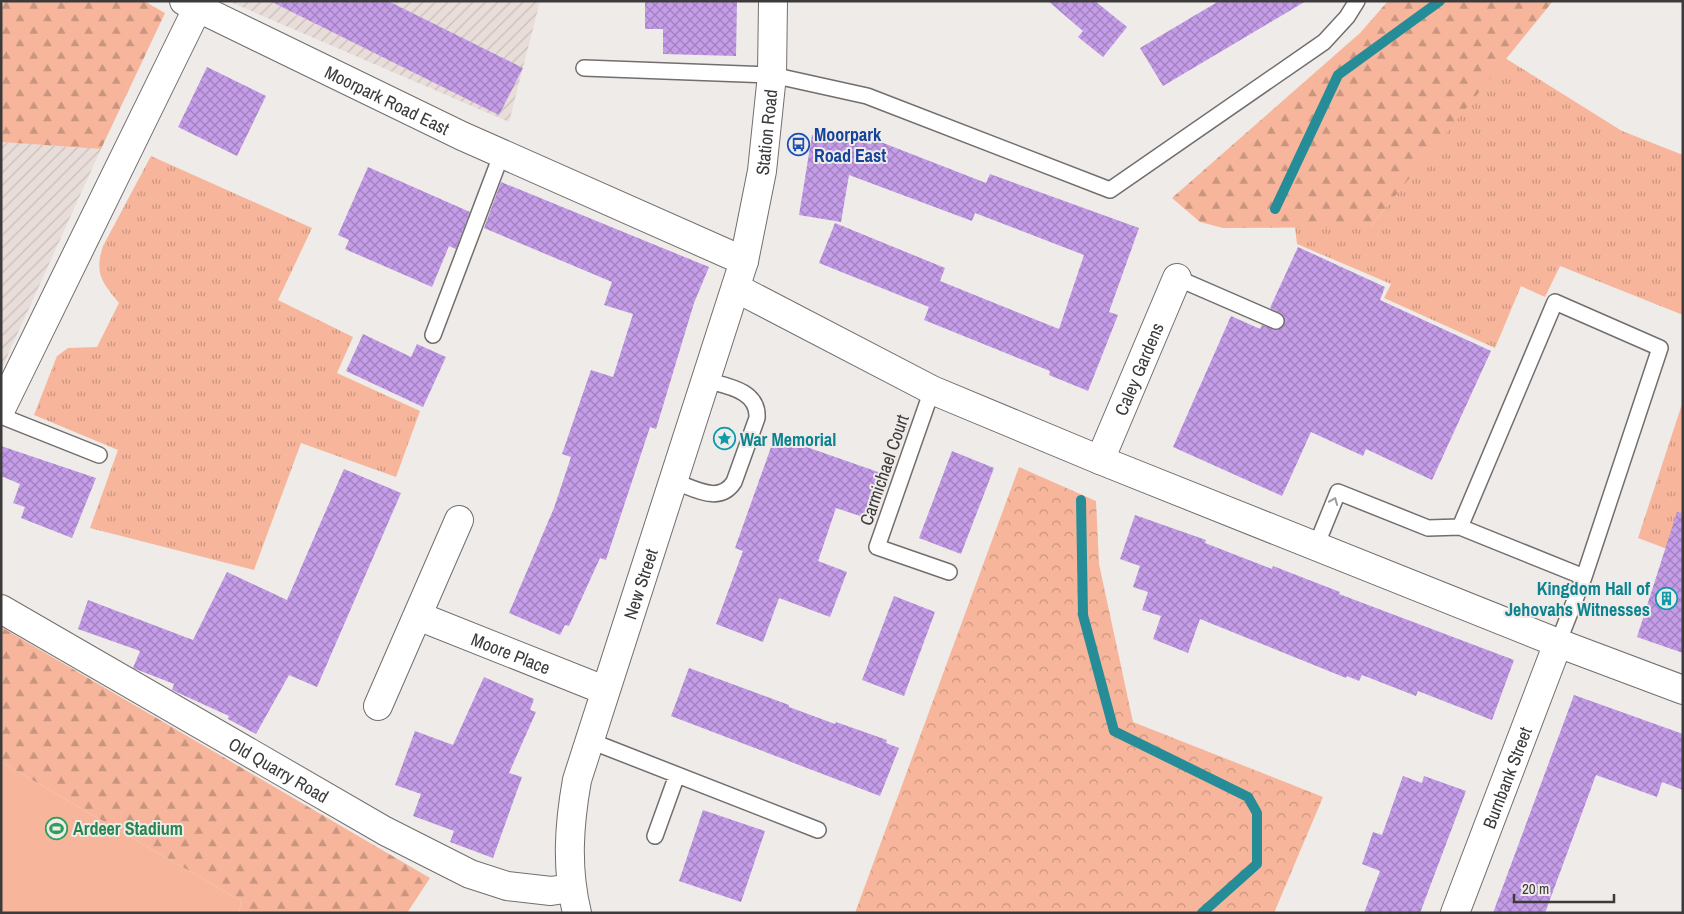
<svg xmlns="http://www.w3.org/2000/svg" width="1684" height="914" viewBox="0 0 1684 914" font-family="'Archivo Narrow',sans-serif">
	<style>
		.industrial { fill: url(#industrial-furrows) }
		.grass { fill: url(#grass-tufts) }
		.forest { fill: url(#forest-firs) }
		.park { fill: url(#park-crowns) }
		.pitch { fill: #f7b69b }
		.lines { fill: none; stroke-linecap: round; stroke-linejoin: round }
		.stream { stroke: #268d98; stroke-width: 10 }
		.building { fill: url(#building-cross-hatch) }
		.service-casing { stroke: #726e6d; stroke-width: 18 }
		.minor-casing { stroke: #726e6d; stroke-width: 30 }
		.tertiary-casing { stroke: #726e6d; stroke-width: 30 }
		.service { stroke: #fff; stroke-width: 15 }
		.minor { stroke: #fff; stroke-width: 28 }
		.tertiary { stroke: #fff; stroke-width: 28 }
		.oneway { stroke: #9e9c9c }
		.labels { text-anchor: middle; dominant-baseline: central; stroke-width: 4; stroke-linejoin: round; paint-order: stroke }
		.street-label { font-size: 18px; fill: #3c3a3a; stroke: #eeebe9 }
		.transit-label { font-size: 18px; font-weight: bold; fill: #164399; stroke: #eeebe9; text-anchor: start }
		.culture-label { font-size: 18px; font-weight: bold; fill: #0d838f; stroke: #eeebe9; text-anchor: start }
		.leisure-label { font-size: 18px; font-weight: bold; fill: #27864d; stroke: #eeebe9; text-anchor: start }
	</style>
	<defs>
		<pattern id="industrial-furrows" width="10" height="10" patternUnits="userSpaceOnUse" patternTransform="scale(1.25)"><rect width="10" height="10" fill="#e8ddd9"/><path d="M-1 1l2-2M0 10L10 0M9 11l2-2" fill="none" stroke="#c8bebb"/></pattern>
		<pattern id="grass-tufts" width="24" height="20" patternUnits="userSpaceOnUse" patternTransform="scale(1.25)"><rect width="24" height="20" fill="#f7b69b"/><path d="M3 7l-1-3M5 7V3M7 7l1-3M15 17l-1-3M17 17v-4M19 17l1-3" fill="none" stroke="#c9957f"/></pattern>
		<pattern id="forest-firs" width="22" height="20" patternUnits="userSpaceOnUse" patternTransform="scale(1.25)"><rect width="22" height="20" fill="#f7b69b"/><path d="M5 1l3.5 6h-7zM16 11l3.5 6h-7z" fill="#c9957f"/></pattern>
		<pattern id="park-crowns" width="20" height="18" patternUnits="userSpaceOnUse" patternTransform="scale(1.25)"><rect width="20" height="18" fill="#f7b69b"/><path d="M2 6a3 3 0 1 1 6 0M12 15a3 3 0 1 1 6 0" fill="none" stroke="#c9957f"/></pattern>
		<pattern id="building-cross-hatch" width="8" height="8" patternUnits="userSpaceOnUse" patternTransform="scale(1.25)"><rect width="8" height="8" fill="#c49ce8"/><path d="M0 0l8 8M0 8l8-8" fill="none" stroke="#a080bd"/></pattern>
	</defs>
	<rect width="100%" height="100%" fill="#eeebe9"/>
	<!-- industrial -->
	<path class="industrial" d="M228,1H540L509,122Z
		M1,142L101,149L1,370Z"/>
	<!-- grass -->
	<path class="grass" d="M1505,58L1622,131L1683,155V315L1560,266L1545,297L1521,286L1495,348L1384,298L1391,284L1297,244L1295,227H1370Z
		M151,156L312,228L278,300L353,337L337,373L420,411L396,477L301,443L254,570L90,528L118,450L34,415L57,356L68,348L97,347L119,303C102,282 94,274 103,246Z
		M1683,401V555L1638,538Z"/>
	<!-- forest -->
	<path class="forest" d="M5,1H144L165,13L101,149L1,142V7Z
		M1388,1H1553L1370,227L1223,228L1200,222L1172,198L1360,33Z
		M1,627L430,878L407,913H239L241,901L1,762Z"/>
	<!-- park -->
	<path class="park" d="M1019,467L1096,501L1099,564L1133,722L1323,797L1274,913H855Z"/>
	<!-- pitch -->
	<path class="pitch" d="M1,762L241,901L239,913H1Z"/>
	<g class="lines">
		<!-- stream -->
		<path class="stream" d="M1275,209L1338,75L1440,1
			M1081,500L1083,615L1114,731L1248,797L1257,813V864L1202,913"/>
	</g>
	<!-- building -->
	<path class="building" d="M270,1H388L523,68L499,115Z
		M645,1H737L736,56L663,54V29H645Z
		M1048,1H1095L1127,27L1103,57L1078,37L1083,31Z
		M1219,1H1306L1163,86L1140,48Z
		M207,67L266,96L237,156L178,127Z
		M812,135L871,144L873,139L986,183L990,174L1139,228L1109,312L1118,315L1088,391L1049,375L1050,371L924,320L929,307L819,263L835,223L945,268L940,281L1059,329L1084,255L975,213L972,221L849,175L841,222L799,215Z
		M368,167L470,212L456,249L449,246L432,287L345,249L349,240L338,235Z
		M501,182L709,267L694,303L656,429L650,427L606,560L600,558L569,626L565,625L560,635L509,613L554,508L571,457L562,454L591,370L613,377L633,314L604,305L612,282L484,228Z
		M1298,247L1385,287L1380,300L1491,351L1432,480L1366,449L1363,456L1311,432L1282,496L1173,447L1231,316L1260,329L1262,325L1277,330L1284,325L1283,315L1270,308Z
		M363,334L411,357L417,344L446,357L423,407L346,371Z
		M775,436L881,473L866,518L836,508L818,561L847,572L830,617L779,598L763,642L716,624L743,551L735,548Z
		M1,446L96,478L72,538L21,518L25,507L13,503L20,484L1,476Z
		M952,451L994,468L961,554L919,538Z
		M344,469L401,493L317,687L289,675L256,734L228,719L229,716L172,690L174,684L133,668L140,651L78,629L88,600L193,640L227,572L287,600Z
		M1677,512L1683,513V653L1637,637Z
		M1135,515L1206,540L1205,543L1272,569L1273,566L1340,592L1339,594L1514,660L1492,720L1418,691L1416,696L1362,675L1359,681L1347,676L1346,678L1200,619L1188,653L1153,639L1161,616L1142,610L1148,592L1133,587L1140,566L1120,559Z
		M894,596L935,612L904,696L862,680Z
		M689,668L789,705V707L835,724L836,722L887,740L886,743L899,748L880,796L671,716Z
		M484,677L534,699L530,710L536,712L509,773L522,777L493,858L450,842L454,831L413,816L421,794L395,785L415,731L453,745Z
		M1574,695L1683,734V790L1662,782L1657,797L1596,775L1545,913H1493Z
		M1403,776L1422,783L1424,776L1466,791L1420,913H1364L1380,871L1362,864L1373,832L1382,835Z
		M703,810L765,831L741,902L679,881Z"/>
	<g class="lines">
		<defs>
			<path id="service" d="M584,68L772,75L867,96L1110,190L1324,42L1347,17L1357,1
				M1177,278L1276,321
				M433,335L502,153
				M932,390L877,547L949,572
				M1,416L99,455
				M673,481C694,488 719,505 734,482L757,418C759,390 726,386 705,380
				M1460,527L1555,302L1660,348L1584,577L1558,643
				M1316,546L1338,492L1428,528L1460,527L1584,577
				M588,740L818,830
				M655,836L677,775"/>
			<g id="minor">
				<path id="s1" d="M184,1L462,136L744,261"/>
				<path d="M736,288L932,390L1100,460L1558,643L1683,690"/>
				<path d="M1,409L197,9"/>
				<path id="s2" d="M1100,460L1177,278"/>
				<path id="s3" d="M1,609L385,831L470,874L507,886L551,891L571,888"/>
				<path id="s4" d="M418,616L604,690"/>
				<path d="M378,706L459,520"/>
				<path id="s5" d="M1455,913L1558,643"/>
			</g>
			<g id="tertiary">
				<path id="s6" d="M577,913C566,868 569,825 577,780L744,261L762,171L772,75L773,1"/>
			</g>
		</defs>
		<!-- service casing -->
		<use href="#service" class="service-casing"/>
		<!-- minor casing -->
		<use href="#minor" class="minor-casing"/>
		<!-- tertiary casing -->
		<use href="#tertiary" class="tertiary-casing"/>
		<!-- service -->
		<use href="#service" class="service"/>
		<!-- minor -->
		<use href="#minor" class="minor"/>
		<!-- tertiary -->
		<use href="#tertiary" class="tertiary"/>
	</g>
	<!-- one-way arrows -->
	<defs><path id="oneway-chevron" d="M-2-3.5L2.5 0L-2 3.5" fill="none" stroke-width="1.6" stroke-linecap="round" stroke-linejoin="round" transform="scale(1.25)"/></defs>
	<use class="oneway" href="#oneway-chevron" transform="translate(1334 501) rotate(-68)"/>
	<!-- icons -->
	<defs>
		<symbol id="bus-ring" viewBox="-11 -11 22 22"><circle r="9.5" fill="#eeebe9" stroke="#1a4fb4" stroke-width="1.5"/><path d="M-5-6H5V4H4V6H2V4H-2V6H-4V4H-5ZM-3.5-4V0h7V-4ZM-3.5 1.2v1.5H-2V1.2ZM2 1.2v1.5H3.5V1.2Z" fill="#1a4fb4"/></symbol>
		<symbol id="sight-ring" viewBox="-11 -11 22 22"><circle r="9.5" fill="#eeebe9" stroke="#0f9aa8" stroke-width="1.5"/><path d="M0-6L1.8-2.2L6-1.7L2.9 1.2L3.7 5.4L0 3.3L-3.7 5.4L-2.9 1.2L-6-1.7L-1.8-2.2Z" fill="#0f9aa8"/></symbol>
		<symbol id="building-ring" viewBox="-11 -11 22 22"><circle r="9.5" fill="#eeebe9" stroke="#0f9aa8" stroke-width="1.5"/><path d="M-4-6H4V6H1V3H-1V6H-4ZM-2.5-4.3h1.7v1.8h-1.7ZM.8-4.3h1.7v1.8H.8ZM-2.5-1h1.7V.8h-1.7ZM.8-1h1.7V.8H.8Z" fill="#0f9aa8"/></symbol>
		<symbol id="stadium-ring" viewBox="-11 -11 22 22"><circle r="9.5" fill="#eeebe9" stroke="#2e9e5b" stroke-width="1.5"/><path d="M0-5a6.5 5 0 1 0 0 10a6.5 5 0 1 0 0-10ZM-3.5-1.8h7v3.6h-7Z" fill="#2e9e5b"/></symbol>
	</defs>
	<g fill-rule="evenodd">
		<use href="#bus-ring" x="786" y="132" width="25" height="25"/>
		<use href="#sight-ring" x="712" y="426" width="25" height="25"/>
		<use href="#building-ring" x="1654" y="586" width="25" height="25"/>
		<use href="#stadium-ring" x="44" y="816" width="25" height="25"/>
	</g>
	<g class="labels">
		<!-- street labels -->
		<g class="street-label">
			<text stroke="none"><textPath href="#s1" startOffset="226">Moorpark Road East</textPath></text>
			<text stroke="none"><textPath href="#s6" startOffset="810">Station Road</textPath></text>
			<text stroke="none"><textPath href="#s2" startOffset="99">Caley Gardens</textPath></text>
			<text transform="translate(884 470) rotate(-71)">Carmichael Court</text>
			<text stroke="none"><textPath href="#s6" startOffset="340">New Street</textPath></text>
			<text stroke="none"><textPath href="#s4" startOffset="100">Moore Place</textPath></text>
			<text stroke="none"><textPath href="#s3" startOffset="321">Old Quarry Road</textPath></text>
			<text stroke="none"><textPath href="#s5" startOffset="145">Burnbank Street</textPath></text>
		</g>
		<!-- transit labels -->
		<g class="transit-label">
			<text x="814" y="134">Moorpark<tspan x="814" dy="21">Road East</tspan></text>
		</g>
		<!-- culture labels -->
		<g class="culture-label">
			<text x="740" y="439">War Memorial</text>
			<text x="1650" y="588" text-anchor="end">Kingdom Hall of<tspan x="1650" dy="21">Jehovahs Witnesses</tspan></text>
		</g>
		<!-- leisure labels -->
		<g class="leisure-label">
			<text x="73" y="828">Ardeer Stadium</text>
		</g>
	</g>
	<!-- border -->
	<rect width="1684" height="914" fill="none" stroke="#3c3a3a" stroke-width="5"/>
	<!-- scale -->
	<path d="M1514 894v8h100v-8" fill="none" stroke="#3c3a3a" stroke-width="2.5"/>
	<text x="1522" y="894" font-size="15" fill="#3c3a3a" stroke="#eeebe9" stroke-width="4" paint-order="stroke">20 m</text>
</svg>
